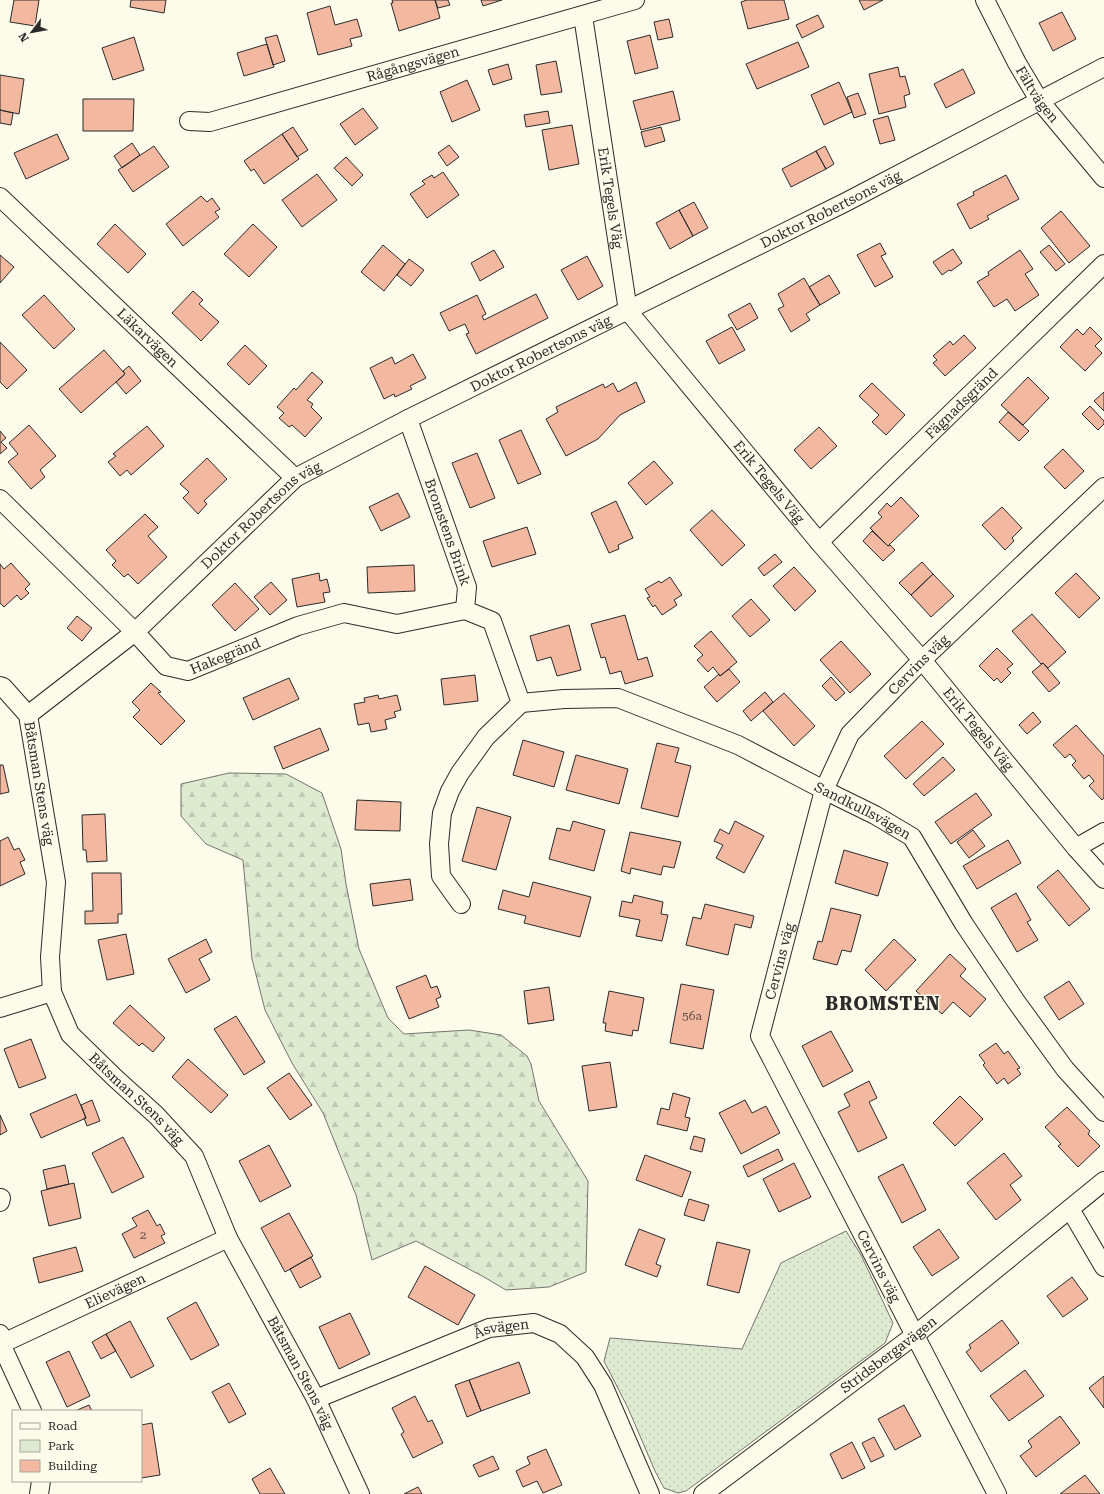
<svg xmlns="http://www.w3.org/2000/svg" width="1104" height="1494" viewBox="0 0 1104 1494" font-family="'Roboto Serif',serif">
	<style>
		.green { fill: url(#green-dots); stroke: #74746e }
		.forest { fill: url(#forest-firs); stroke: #74746e }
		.building { fill: #f2b8a0; stroke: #2b2b2b }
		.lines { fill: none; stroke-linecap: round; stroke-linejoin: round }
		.street-casing { stroke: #2b2b2b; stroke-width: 20 }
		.street { stroke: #fdfbea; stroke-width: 18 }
		.labels { text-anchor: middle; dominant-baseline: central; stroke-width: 3; stroke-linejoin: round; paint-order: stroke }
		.number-label { font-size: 12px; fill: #5d4e48 }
		.street-label { font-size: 14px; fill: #2b2b2b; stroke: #fdfbea }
		.district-label { font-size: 18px; font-weight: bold; letter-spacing: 1px; fill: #2b2b2b; stroke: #fdfbea }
	</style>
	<defs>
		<pattern id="green-dots" width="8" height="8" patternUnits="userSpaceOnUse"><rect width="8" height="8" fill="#deebd1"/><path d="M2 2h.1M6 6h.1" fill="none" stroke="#bfcab4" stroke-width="1.8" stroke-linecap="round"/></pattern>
		<pattern id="forest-firs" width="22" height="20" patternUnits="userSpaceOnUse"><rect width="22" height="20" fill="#deebd1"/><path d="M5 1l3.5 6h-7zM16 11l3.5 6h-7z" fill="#bfcab4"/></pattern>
	</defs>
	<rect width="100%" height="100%" fill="#fdfbea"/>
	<!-- green -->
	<path class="green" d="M846,1231L861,1255L893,1323L885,1343L686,1491L678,1493L664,1488L655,1471L628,1408L604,1361L610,1338L742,1349L781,1263Z"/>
	<!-- forest -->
	<path class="forest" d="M229,773L286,774L322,793L341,849L346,884L359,949L388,1018L404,1034L469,1030L501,1035L527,1056L531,1064L539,1101L588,1181L586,1272L549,1287L506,1290L484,1277L416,1241L372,1260L356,1195L323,1113L292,1063L265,1010L252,959L243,860L206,844L181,816V784Z"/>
	<!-- building -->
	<path class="building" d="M14,0H39L35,26L10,22Z
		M131,0H166L164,13L130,7Z
		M392,0H435L440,18L399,31L391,3H393Z
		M435,0H448L450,5L438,8Z
		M481,0H502L483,6Z
		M747,0H784L789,19L748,29L741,2Z
		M859,0H883L864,10Z
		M330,6L335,25L357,19L362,36L350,39L352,46L318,55L307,13Z
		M1062,12L1076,39L1053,51L1039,23Z
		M818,15L824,27L802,38L796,25Z
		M669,19L673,37L658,40L654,22Z
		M277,35L285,61L273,65L265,38Z
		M650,35L658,68L635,74L627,41Z
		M134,37L144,70L113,80L102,48Z
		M798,42L809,67L757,89L746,64Z
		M267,44L274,67L244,76L237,53Z
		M556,61L562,92L541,95L536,65Z
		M508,64L512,79L493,85L488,70Z
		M898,67L900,77L905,76L910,94L904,96L906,107L879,114L869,74Z
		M963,69L975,93L946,108L934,84Z
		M0,75L24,79L19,114L0,110Z
		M467,80L480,110L452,122L440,92Z
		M839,82L852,112L824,125L811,95Z
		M673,91L680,120L641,130L633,101Z
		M858,93L866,114L854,118L847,97Z
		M83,99H134L133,131H83Z
		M363,108L378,128L355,145L340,124Z
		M0,110L13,113L11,125L0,123Z
		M548,111L550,123L526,127L524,115Z
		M888,116L895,140L880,144L873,120Z
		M572,125L579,164L549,170L542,130Z
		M293,127L308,150L297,157L282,134Z
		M661,127L665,141L645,147L641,132Z
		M57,134L69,159L26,179L14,153Z
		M282,134L299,159L264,184L254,169L251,171L244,161Z
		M132,143L140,155L122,168L114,156Z
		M449,145L459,157L447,166L438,153Z
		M154,146L169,167L133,192L118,170Z
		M825,146L834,164L826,169L816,151Z
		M816,151L826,169L791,187L782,169Z
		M346,157L363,175L352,186L334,168Z
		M443,172L459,195L427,218L410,194L425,184L422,181L432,175L434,178Z
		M317,174L337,200L302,227L282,200Z
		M1006,175L1019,199L987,216L989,219L970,229L957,204L974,195L973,192Z
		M201,196L207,202L212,198L220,209L215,212L219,217L183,246L166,224Z
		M694,202L708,228L693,236L679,210Z
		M679,210L693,236L670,249L656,223Z
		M1061,211L1090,246L1069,263L1041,228Z
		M115,224L146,254L128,273L97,244Z
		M253,224L277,247L249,277L224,254Z
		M880,243L886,254L881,256L893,277L875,287L857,255Z
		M383,245L405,264L384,291L361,272Z
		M1049,245L1065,264L1056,271L1040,252Z
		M953,249L962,263L951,271L949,270L942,275L933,262Z
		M494,250L504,267L480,281L471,263Z
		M1020,250L1033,269L1025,274L1039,295L1015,311L1007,299L994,307L977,282L989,275L988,272Z
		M0,255L14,267L0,283Z
		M587,256L603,286L578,300L561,270Z
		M409,259L424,270L411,286L397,275Z
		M829,275L840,293L820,305L809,287Z
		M804,278L820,305L806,314L810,320L791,332L778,309L784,306L778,294Z
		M193,291L203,300L199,304L219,322L201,341L172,313Z
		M536,294L548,318L476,354L466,334L469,333L465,324L449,331L440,313L477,295L486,314L482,316L484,320Z
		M44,295L75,329L54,349L22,315Z
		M750,303L758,318L737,330L728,315Z
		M732,327L745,350L719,364L706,341Z
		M1090,327L1102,339L1095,346L1102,353L1085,371L1060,347L1077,329L1083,335Z
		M964,335L976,348L945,376L933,363L937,360L933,356L950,341L953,345Z
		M0,342L27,370L7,389L0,382Z
		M245,345L267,366L249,385L227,364Z
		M104,350L125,374L81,413L59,389Z
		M413,354L426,378L410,386L412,389L395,397L394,394L384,399L370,368L392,357L395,364Z
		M129,366L141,381L126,394L116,382L125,374L123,371Z
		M312,372L323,382L307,400L313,404L311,407L322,418L305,437L292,425L289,427L279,418L284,413L277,407L294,388L296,390Z
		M1028,377L1049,398L1023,425L1001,405Z
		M636,382L645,402L620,415L598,439L566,456L546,419L558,412L556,407L603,384L605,388L613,383L618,392Z
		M872,383L905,415L886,435L872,422L879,415L859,396Z
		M1104,392V411L1094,401Z
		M1090,406L1104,421V424L1098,430L1082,414Z
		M1008,412L1029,431L1019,441L999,422Z
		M29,425L56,456L40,470L45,477L31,489L8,462L18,454L9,443Z
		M147,426L164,446L131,475L127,470L120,476L108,462L116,456L113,454Z
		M819,427L837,446L811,469L794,450Z
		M521,430L541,474L518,484L499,440Z
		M0,431L6,438L1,442L7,448L0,454Z
		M1063,449L1084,471L1065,489L1044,467Z
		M477,453L495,498L470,508L452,463Z
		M207,458L227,479L204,501L207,504L198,514L183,498L189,492L180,484Z
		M654,461L673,483L646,505L628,483Z
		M398,493L410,517L381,531L369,507Z
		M901,497L919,516L888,546L870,528L882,517L878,513L887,503L891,507Z
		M616,501L633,538L618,545L619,549L609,553L591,513Z
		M1002,507L1022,528L1012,538L1014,541L1005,550L982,525Z
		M712,510L745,545L722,566L690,530Z
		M145,514L158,527L148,536L167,557L138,584L128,574L124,577L112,565L116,561L106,550Z
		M527,527L536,554L492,567L483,541Z
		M872,531L888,546L890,545L895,550L883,561L863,541Z
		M775,554L782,562L764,576L758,568Z
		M922,562L933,574L911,595L899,583Z
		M11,563L30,584L25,589L29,593L21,600L17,595L4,607L0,603V564L4,569Z
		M414,565L415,591L368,593L367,567Z
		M794,567L816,591L795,611L773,586Z
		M319,573L320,581L327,579L330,592L323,593L325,602L297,607L292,579Z
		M1076,573L1100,598L1079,618L1055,593Z
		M933,574L954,596L931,617L911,595Z
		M670,577L682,595L674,600L677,605L662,615L655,605L653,607L647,598L650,597L645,589L659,581L661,583Z
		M271,582L287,600L270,615L254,597Z
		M235,583L259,609L235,631L212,605Z
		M751,599L770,620L750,637L732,616Z
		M1032,614L1066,652L1048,668L1043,663L1041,664L1012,631Z
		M625,615L638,660L647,657L653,676L625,684L621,671L610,674L605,657L601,658L591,624Z
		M77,616L92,628L82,641L67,628Z
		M569,625L581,670L557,676L551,657L537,661L530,636Z
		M711,631L737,662L720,676L713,667L708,672L697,660L703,655L694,646Z
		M841,641L871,674L850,693L820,660Z
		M997,648L1013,664L1007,669L1011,673L1001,683L997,678L994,681L979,666Z
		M1043,663L1060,683L1049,692L1032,672Z
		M729,669L740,682L717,702L704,687L719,674L720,676Z
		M475,675L478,701L444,705L441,679Z
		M831,677L845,693L836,701L822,686Z
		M289,678L299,699L253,720L243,698Z
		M151,683L161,692L158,693L185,721L161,745L133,717L140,710L132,702Z
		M765,692L773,702L751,721L743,711Z
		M784,693L815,726L794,746L763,711Z
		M378,695L379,699L397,695L401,710L394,712L396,717L385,720L387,729L371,732L369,723L358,725L354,704L365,702L364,698Z
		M1033,712L1041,722L1027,734L1019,725Z
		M922,721L944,744L906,779L884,756Z
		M1076,725L1104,756V798L1102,800L1089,786L1094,781L1089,775L1084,779L1072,765L1076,761L1070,754L1065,758L1053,745Z
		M320,728L329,750L283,769L274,747Z
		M523,740L564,752L554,787L513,775Z
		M657,743L679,748L675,762L691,766L678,817L641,808Z
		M576,755L628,769L619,804L566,790Z
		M943,757L955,770L924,796L913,784Z
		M0,765H3L9,792L0,794Z
		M976,793L992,815L951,844L935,822Z
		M357,800L401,802L400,831L355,830Z
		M477,807L511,817L496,870L462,861Z
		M105,814L107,861L87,862L86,850H83L82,815Z
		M573,821L605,830L594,871L549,859L557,828L570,831Z
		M735,821L764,836L744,873L716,858L723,845L714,841L720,829L729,834Z
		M973,830L985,846L969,858L957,842Z
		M630,832L681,842L674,868L663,866L661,875L631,868L630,874L621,871Z
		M8,837L14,850L19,848L25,860L20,862L25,874L0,886V841Z
		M1008,840L1021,863L977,889L963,866Z
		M844,850L888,863L878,896L835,883Z
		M1058,870L1090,909L1069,926L1037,887Z
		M92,873H121L122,914H118V923L85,924V911H93Z
		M410,879L413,900L373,906L370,884Z
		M533,882L591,897L580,937L524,923L526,916L498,909L503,890L529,897Z
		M1016,893L1031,920L1027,922L1038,940L1017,952L991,908Z
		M634,895L663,902L661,914L668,915L662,941L636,936L640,920L619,916L622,901L632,903Z
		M705,904L754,916L751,928L735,924L728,955L686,945L693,917L701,919Z
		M831,908L861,915L851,952L842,950L837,965L813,959L818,941L822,942Z
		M126,934L134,974L107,980L98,940Z
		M206,939L212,952L199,959L210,980L186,993L168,959Z
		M894,939L916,960L886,991L865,970Z
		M950,954L966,969L960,976L986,999L970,1017L953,1002L942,1014L916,991Z
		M426,975L431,988L437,986L441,997L436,999L439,1007L409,1019L396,987Z
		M1069,981L1084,1004L1059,1020L1044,997Z
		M681,984L714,990L703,1049L670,1043Z
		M549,987L554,1020L528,1024L524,991Z
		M609,991L644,998L638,1031L633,1030L632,1036L605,1031L606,1023H603Z
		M130,1005L165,1038L153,1052L142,1043L139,1046L113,1023Z
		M236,1016L265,1062L244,1075L214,1029Z
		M831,1031L853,1071L823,1087L802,1046Z
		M31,1039L46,1078L19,1088L4,1049Z
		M996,1043L1004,1054L1008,1051L1020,1068L1017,1069L1021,1074L1008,1084L1004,1078L997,1084L983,1065L985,1063L979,1055Z
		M188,1059L228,1095L211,1113L172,1077Z
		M610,1062L617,1107L589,1111L582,1066Z
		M289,1073L312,1105L290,1120L267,1088Z
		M869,1081L877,1098L869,1102L887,1138L858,1152L838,1112L850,1106L844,1094Z
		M673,1093L690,1098L685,1117L690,1118L687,1131L657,1124L661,1108L669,1110Z
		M76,1094L86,1118L41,1138L30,1114Z
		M960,1096L983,1119L955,1146L933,1123Z
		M92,1100L100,1121L87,1126L84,1118H86L81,1105Z
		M745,1100L752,1113L766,1106L780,1133L741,1154L719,1113Z
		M1067,1107L1090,1131L1088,1134L1100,1146L1078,1167L1058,1146L1061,1144L1045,1127Z
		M0,1115L7,1131L0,1135Z
		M694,1136L705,1139L702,1152L690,1149Z
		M123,1137L144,1177L112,1193L92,1153Z
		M269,1145L291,1186L260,1202L239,1161Z
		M778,1149L783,1160L748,1177L743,1166Z
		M1004,1153L1022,1176L1010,1185L1021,1200L996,1220L967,1183Z
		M645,1155L691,1172L682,1197L636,1180Z
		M794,1163L811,1197L779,1212L763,1179Z
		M903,1164L926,1210L902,1223L878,1177Z
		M65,1165L69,1184L47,1189L43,1170Z
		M74,1183L81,1218L49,1226L41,1191Z
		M689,1199L709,1205L704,1221L684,1215Z
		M148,1210L157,1226L160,1224L165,1234L161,1236L165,1243L134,1258L122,1234L137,1226L132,1218Z
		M289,1213L313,1256L285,1272L261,1228Z
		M639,1229L665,1239L656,1264L661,1266L657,1277L625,1265Z
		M939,1229L959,1258L932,1276L913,1247Z
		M717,1242L750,1250L739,1293L707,1285Z
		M76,1247L83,1271L39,1283L33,1258Z
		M311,1257L321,1277L300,1288L290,1269Z
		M425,1266L475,1295L458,1325L408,1297Z
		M1072,1277L1088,1299L1063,1317L1047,1296Z
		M196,1302L219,1345L191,1360L167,1318Z
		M350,1313L370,1354L339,1369L319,1327Z
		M1002,1320L1019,1343L981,1372L966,1352L971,1348L969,1345Z
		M130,1321L154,1366L131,1378L106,1334Z
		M106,1334L116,1351L101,1359L92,1342Z
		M69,1351L90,1396L67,1407L46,1362Z
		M519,1362L530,1393L481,1411L469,1380Z
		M1025,1370L1044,1396L1009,1421L990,1396Z
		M1104,1376V1408L1089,1388Z
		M469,1380L481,1411L467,1417L455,1385Z
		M229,1383L246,1414L229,1423L212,1392Z
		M415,1396L428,1422L432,1420L443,1443L413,1458L401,1434L404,1432L392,1408Z
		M89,1405L92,1411H75Z
		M904,1405L921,1436L895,1450L878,1419Z
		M1060,1416L1080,1443L1036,1477L1020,1456L1032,1447L1028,1441Z
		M152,1423L160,1475L141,1478V1425Z
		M874,1437L884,1456L871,1462L862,1443Z
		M852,1442L865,1468L842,1479L830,1454Z
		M546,1449L562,1485L543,1493L537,1481L523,1487L516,1471L530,1464L527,1457Z
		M493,1456L499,1469L479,1477L473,1465Z
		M270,1468L285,1494H260L252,1479Z
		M1085,1475L1100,1494H1060Z
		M418,1487L422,1494H404Z"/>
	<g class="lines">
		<defs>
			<g id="street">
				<path id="s1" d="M985,0L1017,63L1039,100L1104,178"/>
				<path id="s2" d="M583,16L628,311L819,542L922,660L1076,848L1104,879"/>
				<path id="s3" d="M189,121L210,122L635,0"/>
				<path id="s4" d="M0,197L295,478"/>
				<path id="s5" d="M408,419L467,587L465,610L492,621L521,703L486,737L460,773L450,791L442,813L439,844L441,876L461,904"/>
				<path id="s6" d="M0,499L135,632L166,666L188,671L298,626L344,613L397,624L465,610"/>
				<path id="s7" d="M819,542L1104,264"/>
				<path id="s8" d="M0,686L3,687L28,715L56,882L50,957L52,992L70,1034L115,1078L156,1115L194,1156L228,1238L316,1399L360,1494"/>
				<path id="s9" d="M521,703L564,699L618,698L738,745L824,790L875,815L912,837L964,924L1015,1000L1065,1069L1104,1112"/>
				<path id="s10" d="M28,715L135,632L295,478L408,419L846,202L1104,67"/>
				<path d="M1076,848L1104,832"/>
				<path d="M0,1008L52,992"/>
				<path d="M0,1202L1,1198"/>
				<path d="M1070,1209L1104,1267"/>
				<path d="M0,1334L1,1344L32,1411"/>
				<path id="s11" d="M1,1344L228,1238"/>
				<path id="s12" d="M316,1399L489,1328L534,1323L560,1334L585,1357L603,1385L650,1494"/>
				<path d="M39,1494L41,1481"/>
				<path id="s13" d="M703,1494L915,1335L1104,1181"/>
				<path id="s14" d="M997,1494L760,1036L824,790L850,734L922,660L1104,487"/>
			</g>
		</defs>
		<!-- street casing -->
		<use href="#street" class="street-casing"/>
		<!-- street -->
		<use href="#street" class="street"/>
	</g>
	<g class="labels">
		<!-- number labels -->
		<g class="number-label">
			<text x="692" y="1016">56a</text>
			<text x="143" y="1235">2</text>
		</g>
		<!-- street labels -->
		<g class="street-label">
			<text stroke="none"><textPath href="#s3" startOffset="232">Rågångsvägen</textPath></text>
			<text stroke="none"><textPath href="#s1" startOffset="108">Fältvägen</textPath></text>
			<text stroke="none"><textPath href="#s2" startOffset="184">Erik Tegels Väg</textPath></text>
			<text stroke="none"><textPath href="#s10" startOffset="957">Doktor Robertsons väg</textPath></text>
			<text stroke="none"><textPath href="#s4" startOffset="204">Läkarvägen</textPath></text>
			<text stroke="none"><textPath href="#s10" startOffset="633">Doktor Robertsons väg</textPath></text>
			<text stroke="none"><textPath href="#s7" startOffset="199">Fägnadsgränd</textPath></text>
			<text stroke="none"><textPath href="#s2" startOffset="520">Erik Tegels Väg</textPath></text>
			<text stroke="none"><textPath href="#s10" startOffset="308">Doktor Robertsons väg</textPath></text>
			<text stroke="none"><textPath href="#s5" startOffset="120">Bromstens Brink</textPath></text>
			<text stroke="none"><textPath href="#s6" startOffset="298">Hakegränd</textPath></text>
			<text stroke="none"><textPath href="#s14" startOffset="929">Cervins väg</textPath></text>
			<text stroke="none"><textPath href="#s2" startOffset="844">Erik Tegels Väg</textPath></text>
			<text stroke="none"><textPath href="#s8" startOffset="110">Båtsman Stens väg</textPath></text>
			<text stroke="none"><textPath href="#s9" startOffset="367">Sandkullsvägen</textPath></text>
			<text stroke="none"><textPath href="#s14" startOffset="593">Cervins väg</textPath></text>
			<text stroke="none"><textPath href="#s8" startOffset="459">Båtsman Stens väg</textPath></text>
			<text transform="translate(879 1266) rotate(63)">Cervins väg</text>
			<text stroke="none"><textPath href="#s11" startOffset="126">Elievägen</textPath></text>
			<text stroke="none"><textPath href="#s12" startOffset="199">Åsvägen</textPath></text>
			<text stroke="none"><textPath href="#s13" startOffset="232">Stridsbergavägen</textPath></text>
			<text stroke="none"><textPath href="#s8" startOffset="782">Båtsman Stens väg</textPath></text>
		</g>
		<!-- district labels -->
		<g class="district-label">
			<text x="883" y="1003">BROMSTEN</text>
		</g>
	</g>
	<!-- legend -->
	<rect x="12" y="1410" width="130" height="72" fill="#fdfbea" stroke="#a9a89e"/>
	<rect x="20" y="1423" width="20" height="6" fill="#fdfbea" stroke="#a9a89e"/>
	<text x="48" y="1430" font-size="12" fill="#2b2b2b">Road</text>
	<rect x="20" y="1440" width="20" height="12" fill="#deebd1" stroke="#a9a89e"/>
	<text x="48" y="1450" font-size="12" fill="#2b2b2b">Park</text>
	<rect x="20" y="1460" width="20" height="12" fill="#f2b8a0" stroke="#a9a89e"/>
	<text x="48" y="1470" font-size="12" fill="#2b2b2b">Building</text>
	<!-- north arrow -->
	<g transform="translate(32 32) rotate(238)" stroke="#fdfbea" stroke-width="3" paint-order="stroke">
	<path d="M0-3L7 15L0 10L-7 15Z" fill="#2b2b2b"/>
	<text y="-6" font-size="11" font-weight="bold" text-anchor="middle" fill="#2b2b2b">N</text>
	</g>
</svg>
